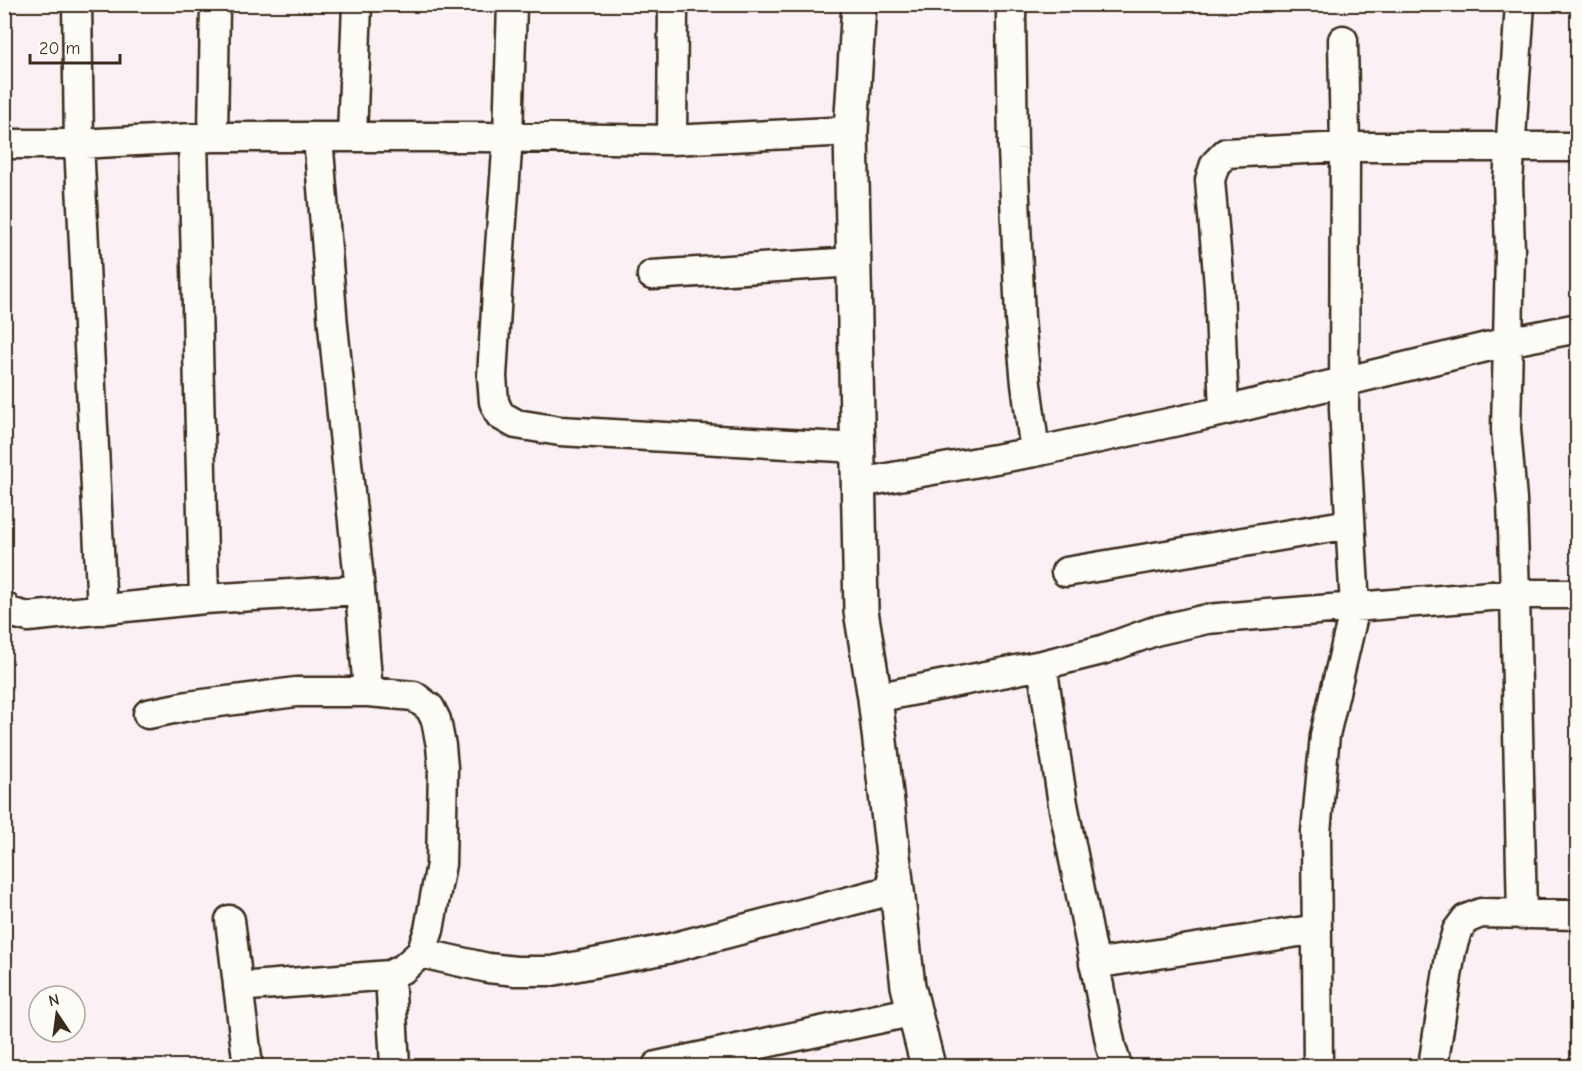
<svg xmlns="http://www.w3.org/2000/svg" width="1582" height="1071" viewBox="0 0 1582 1071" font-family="'Comic Neue',sans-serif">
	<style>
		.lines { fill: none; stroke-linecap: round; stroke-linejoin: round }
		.minor-casing { stroke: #3b2a1e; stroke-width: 33 }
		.secondary-casing { stroke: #3b2a1e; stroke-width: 38 }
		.minor { stroke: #fdfcf7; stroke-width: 28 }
		.secondary { stroke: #fdfcf7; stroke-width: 33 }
	</style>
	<rect width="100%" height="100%" fill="#fbf1f4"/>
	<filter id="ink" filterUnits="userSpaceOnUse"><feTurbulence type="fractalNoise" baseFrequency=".0167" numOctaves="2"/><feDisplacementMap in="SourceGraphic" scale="12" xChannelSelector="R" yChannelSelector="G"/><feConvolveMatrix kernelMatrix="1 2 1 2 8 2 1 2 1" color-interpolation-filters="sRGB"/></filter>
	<g filter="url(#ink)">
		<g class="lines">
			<defs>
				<path id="minor" d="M77,4L79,144L102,610
					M512,4L508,137L498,275L492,377L494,402L500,415L516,424L560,431L858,448
					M1012,4L1011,16L1013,149L1020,319L1026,384L1035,452
					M1520,4L1508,182L1510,252L1506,429L1512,500L1515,594L1522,915
					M213,137L215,4
					M318,137L333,326L360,590L368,692
					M352,137L357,4
					M193,139L204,599
					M672,140L673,4
					M4,144H79L213,137H480L672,140L851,131
					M652,275L854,262
					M1224,411L1219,286L1210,180L1215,164L1226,153L1345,147H1578
					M859,483L1035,452L1224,411L1507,342L1578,328
					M1066,572L1350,524
					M4,606L9,612L28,617L204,599L360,590
					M1042,665L1063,804L1111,1047L1117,1066
					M875,698L1042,665L1102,650L1155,631L1207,619L1515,594H1578
					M148,714L188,706L296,692H368L414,696L430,708L436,720L441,746L443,768L441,864L429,930L421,953L404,968L390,975L238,987
					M230,920L248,1066
					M421,953L488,968L516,971H552L667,949L896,889
					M1094,964L1317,929
					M390,975L395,1066
					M657,1066L915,1011
					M1318,1066L1316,832L1325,735L1355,607L1344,409L1345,147L1343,40
					M1433,1066L1451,951L1457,931L1466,919L1481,913L1578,915"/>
				<path id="secondary" d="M859,4L851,131L861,611L875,698L908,986L928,1066"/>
			</defs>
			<!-- minor casing -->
			<use href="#minor" class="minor-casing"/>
			<!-- secondary casing -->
			<use href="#secondary" class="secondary-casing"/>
			<!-- minor -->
			<use href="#minor" class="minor"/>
			<!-- secondary -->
			<use href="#secondary" class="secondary"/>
		</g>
	</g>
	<!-- margin -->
	<rect width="1582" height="1071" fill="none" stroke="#fdfcf7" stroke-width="24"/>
	<rect x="12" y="12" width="1558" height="1047" fill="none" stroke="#3b2a1e" stroke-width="2" filter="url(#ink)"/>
	<!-- north arrow -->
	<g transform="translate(57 1014) rotate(347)"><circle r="28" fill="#fdfcf7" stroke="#afa8a0" stroke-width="1.5"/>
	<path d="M0-4.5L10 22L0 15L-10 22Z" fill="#3b2a1e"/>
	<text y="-9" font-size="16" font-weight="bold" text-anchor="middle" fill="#3b2a1e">N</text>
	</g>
	<!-- scale -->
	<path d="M30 54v9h90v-9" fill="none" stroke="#3b2a1e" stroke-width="3"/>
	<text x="39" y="54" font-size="18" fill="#3b2a1e" stroke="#fdfcf7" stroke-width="4.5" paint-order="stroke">20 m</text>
</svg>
